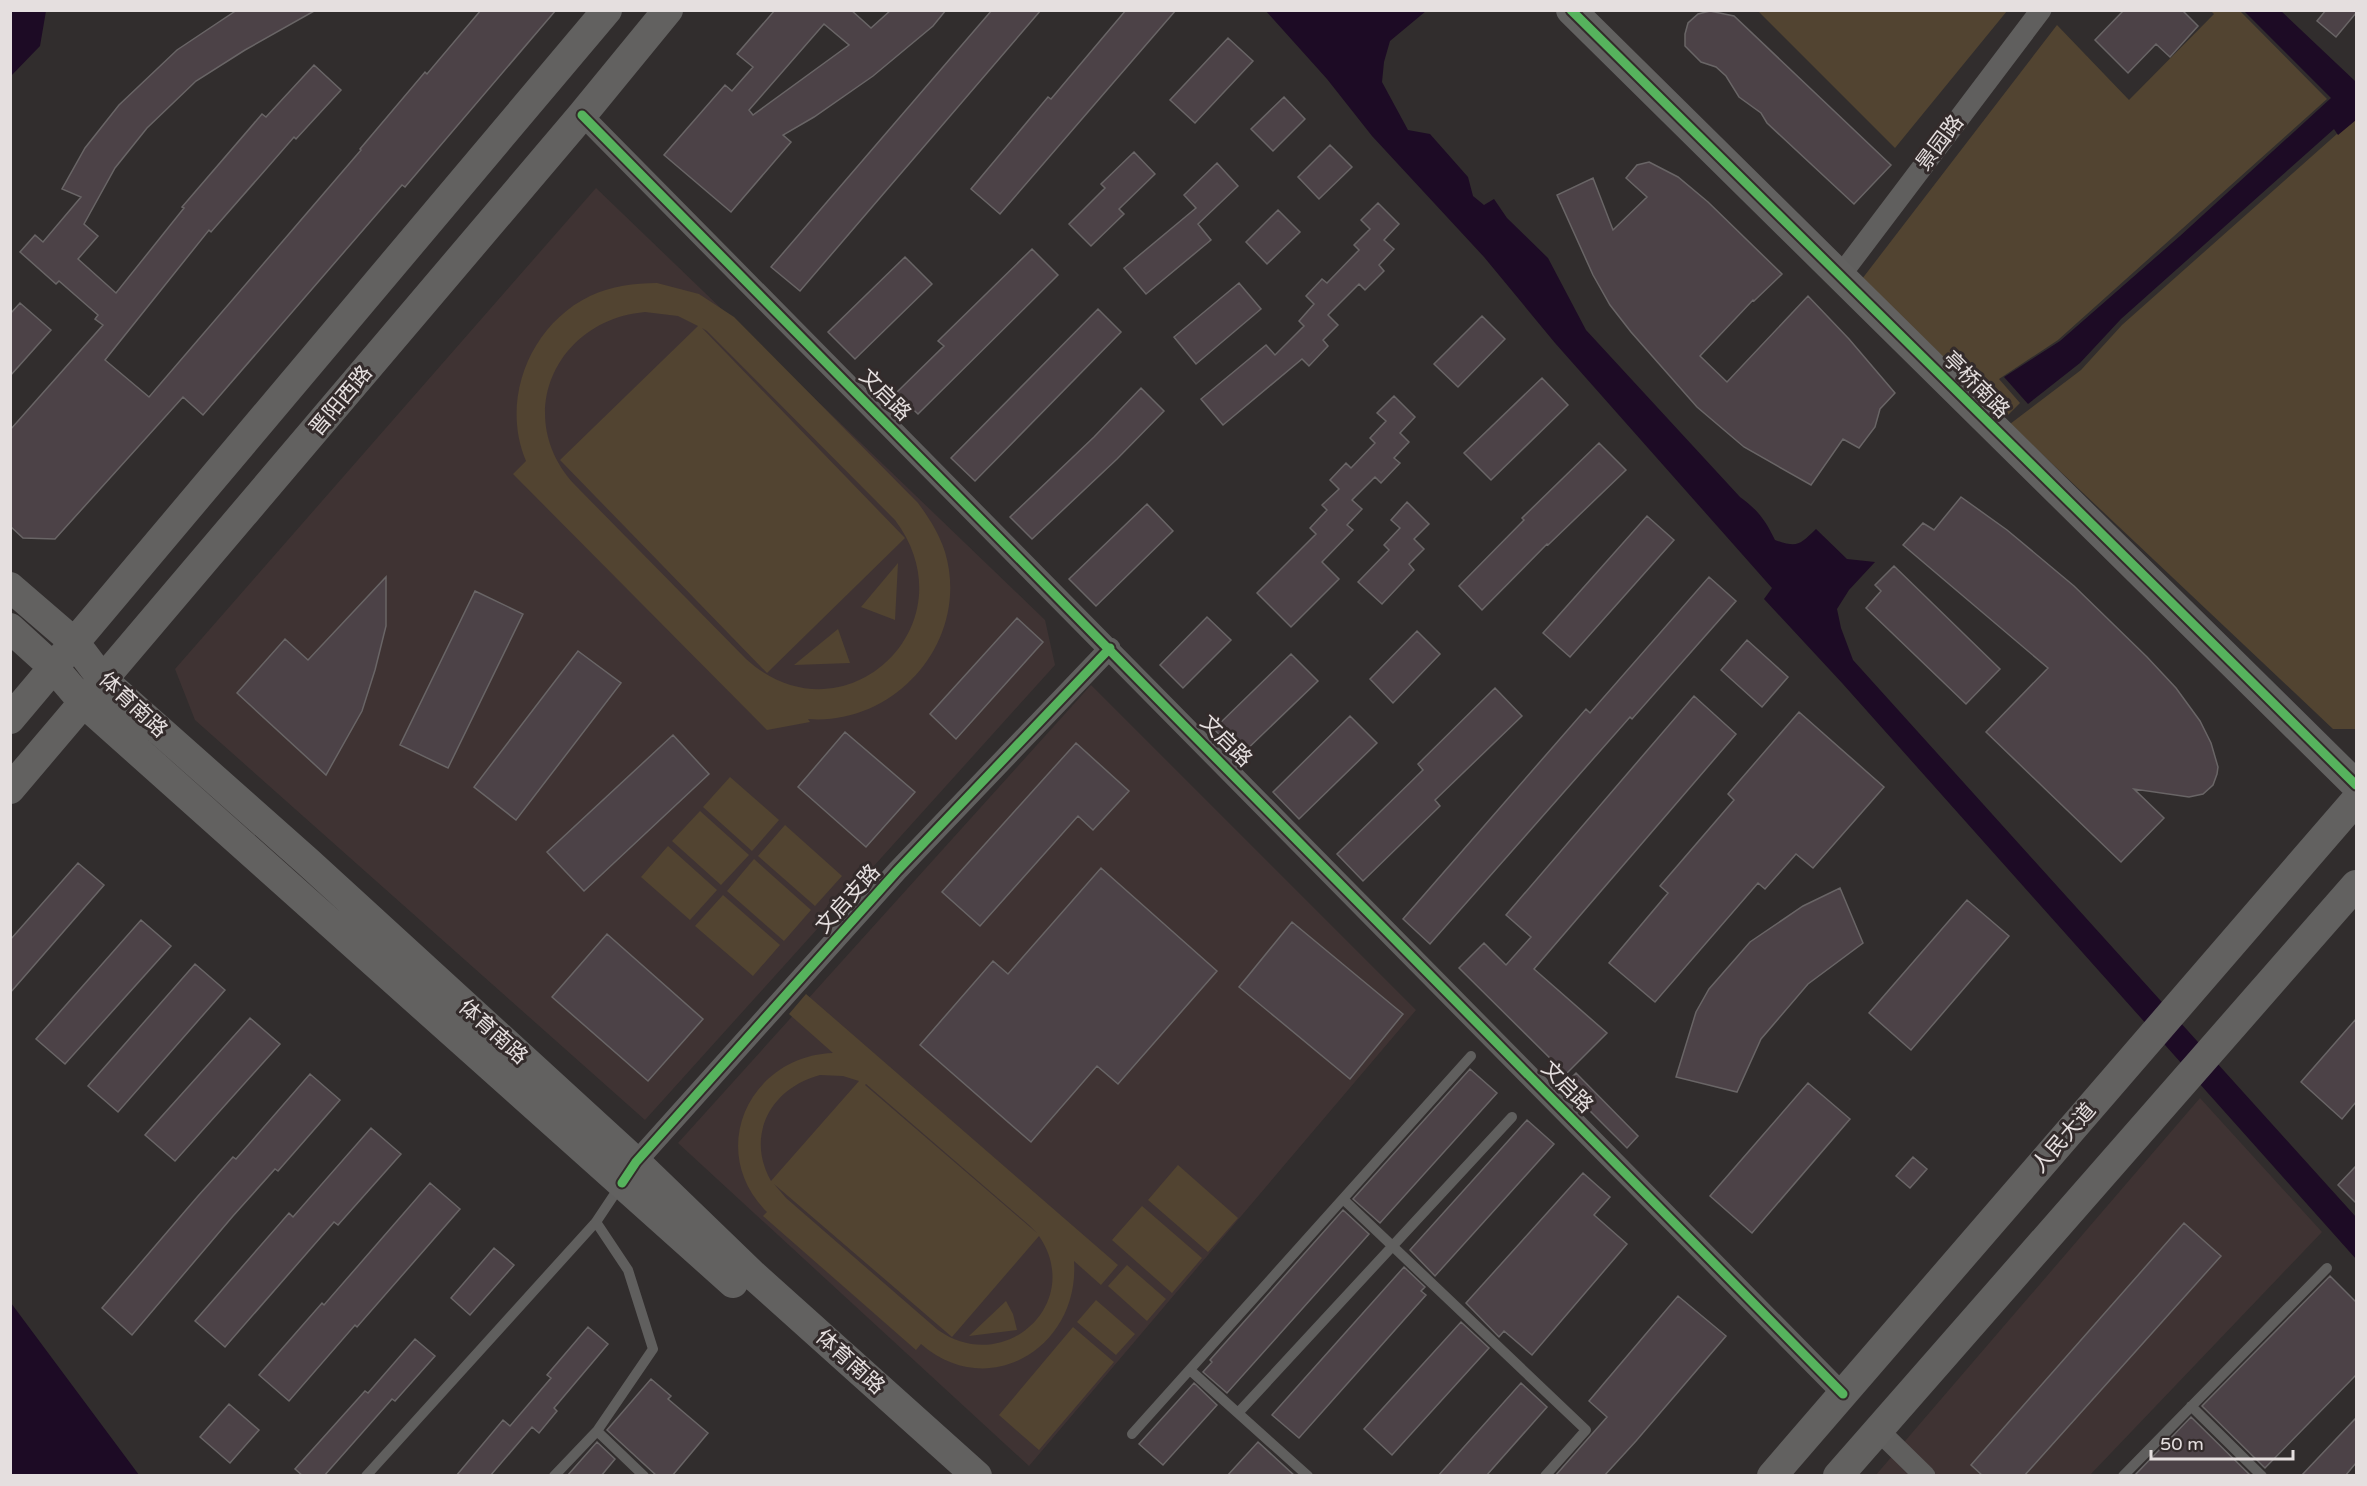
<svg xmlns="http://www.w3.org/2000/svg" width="2367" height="1486" viewBox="0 0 2367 1486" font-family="'Varela Round','Noto Sans SC',sans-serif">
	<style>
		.built { fill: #3f3333 }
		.green { fill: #524431; fill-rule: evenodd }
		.water { fill: #1d0b25 }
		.building { fill: #4c4247; stroke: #696566; stroke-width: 1.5; fill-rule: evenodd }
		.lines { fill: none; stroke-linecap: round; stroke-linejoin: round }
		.lane { stroke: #605f5e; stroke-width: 10 }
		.street { stroke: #605f5e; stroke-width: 21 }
		.secondary { stroke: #626160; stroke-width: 30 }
		.cycleway-casing { stroke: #332b2b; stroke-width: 13 }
		.cycleway { stroke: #56b35d; stroke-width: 9 }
		.labels { text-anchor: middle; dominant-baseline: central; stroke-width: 6; stroke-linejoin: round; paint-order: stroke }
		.street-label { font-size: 21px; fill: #e5dfdf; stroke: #332b2b }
	</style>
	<rect width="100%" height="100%" fill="#312d2d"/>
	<!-- built -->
	<path class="built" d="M596,188L1045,620L1055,665L645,1120L195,720L175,669Z
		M1091,685L1416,1010L1029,1466L678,1143Z
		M2200,1098L2322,1232L2090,1475L1875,1476Z"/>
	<!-- green -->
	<path class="green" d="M1758,11H2007L1895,148Z
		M2211,11H2240L2327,99L2058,340L1999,379L2020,403L2006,417L1862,279L2057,25L2129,100L2214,14Z
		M2356,117V729H2333L2010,424L2081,370L2122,325Z
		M657,283L699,294L734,317L918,503C929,518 939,533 945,552C971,639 897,726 808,719L810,722L767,730L513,474L526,461C500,400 530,325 590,296C612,286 634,283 657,283ZM645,312L678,316L698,326L560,460L767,673L905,538L702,328L707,331L895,520C974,625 843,747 746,659L574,484C512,416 556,320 645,312Z
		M898,563L895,620L861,607Z
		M838,629L850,663L794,665Z
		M730,777L779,820L752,851L703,807Z
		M700,811L749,855L721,885L672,841Z
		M785,825L842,876L815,906L758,856Z
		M668,846L717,890L690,920L641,877Z
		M754,859L811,910L784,941L727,891Z
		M723,895L780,945L753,976L695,926Z
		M806,994L1118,1265L1101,1285L1074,1261C1080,1347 989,1403 921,1344L916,1350L763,1216L767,1212C705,1150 750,1056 833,1053L789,1014ZM820,1075L843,1076L859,1081L771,1181C745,1135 771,1088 820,1075ZM866,1084L1029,1225L1037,1233L865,1085ZM774,1184L952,1337L1039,1236C1085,1303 1004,1377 938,1330L786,1198Z
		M1178,1165L1238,1218L1208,1252L1148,1200Z
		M1142,1206L1202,1258L1172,1293L1112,1240Z
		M1127,1265L1166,1299L1147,1321L1108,1286Z
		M1096,1300L1135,1334L1116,1355L1077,1322Z
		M1006,1301L1013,1314L1017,1330L969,1336Z
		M1073,1327L1114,1362L1039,1450L999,1415Z"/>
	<!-- water -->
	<path class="water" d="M11,10L46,11L40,46L11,76Z
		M1266,11H1426L1390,41L1384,62L1382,82L1408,130L1430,134L1468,177L1473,196L1484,205L1494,199L1507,218L1548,258L1586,330L1740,497C1757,509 1766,521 1775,540C1798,548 1799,545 1816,529L1847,559L1875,562L1849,590L1837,609L1841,628L1853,660L2356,1217V1259L1842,683L1764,599L1772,588L1555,343L1484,257L1372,136L1327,79Z
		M2244,11H2281L2355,81L2356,80V120L2338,135L2334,129L2121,319L2080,363L2028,404L2004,377L2060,341L2180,236L2331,98Z
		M10,1303H11L139,1475H11Z"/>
	<!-- building -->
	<path class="building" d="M237,10H316L245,50L196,81L147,128L115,168L84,224L98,236L78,259L116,293L184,208L182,207L262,114L266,117L314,65L341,90L296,139L294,137L211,232L209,230L105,360L149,397L361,150L360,149L425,72L427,74L481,10H556L405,187L402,185L203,415L183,397L55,539L23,538L10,526V430L103,325L95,319L98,315L59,281L56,284L20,252L35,235L43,242L81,197L62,189L85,148L119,105L177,50Z
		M775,10H851L871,28L891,10H946L933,26L873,76L814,117L783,135L791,142L731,212L664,155L725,85L732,91L753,67L737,54ZM824,24L849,45L753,115L749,110Z
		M992,10H1041L800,291L771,267Z
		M1126,10H1176L1000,214L971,189L1048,97L1051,99Z
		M2124,10H2182L2198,26L2170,57L2156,44L2128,73L2095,40Z
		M2326,10H2356V13L2336,37L2317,21Z
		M1710,11L1734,16L1891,165L1854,204L1767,123L1761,113L1739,97L1726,76L1716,67L1701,62L1685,46V34L1688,23L1698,14Z
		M1228,38L1253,61L1195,123L1170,100Z
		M1284,97L1305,119L1273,151L1251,129Z
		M1330,145L1352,167L1319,199L1298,177Z
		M1134,152L1155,174L1119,209L1124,214L1091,246L1069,224L1105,188L1101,184Z
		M1649,162L1678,177L1708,202L1782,274L1754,301L1753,300L1700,356L1727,382L1808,296L1849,339L1895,393L1880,409L1875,427L1859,448L1843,439L1811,485L1744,447L1697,407L1631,332L1610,305L1593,275L1557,195L1593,178L1613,230L1647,197L1626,178L1637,165Z
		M1217,163L1238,186L1198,224L1211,240L1146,294L1124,268L1196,208L1184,195Z
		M1378,203L1399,224L1384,240L1394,249L1379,265L1384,271L1365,290L1359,284L1328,315L1338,325L1323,340L1328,346L1309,366L1302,359L1223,425L1201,399L1266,345L1275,355L1304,326L1299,321L1314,304L1306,296L1322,279L1327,283L1359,250L1354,245L1370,229L1361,220Z
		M1278,210L1300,232L1267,264L1246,242Z
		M1032,249L1058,275L918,414L896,393L944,346L938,341Z
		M905,257L932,284L855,359L828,332Z
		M1239,283L1261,309L1196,364L1174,337Z
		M20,303L51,330L10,376V314Z
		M1098,309L1121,332L975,481L951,458Z
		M1482,316L1505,339L1458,387L1434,364Z
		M1542,378L1568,405L1491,480L1464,453Z
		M1141,388L1164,411L1117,459L1032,539L1010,517L1094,437Z
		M1394,396L1415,417L1400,433L1409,442L1394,458L1400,463L1381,483L1375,477L1352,500L1362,509L1347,525L1353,530L1322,562L1339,579L1291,627L1257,593L1316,534L1310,528L1327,510L1322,505L1339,489L1330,480L1346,463L1351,468L1375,443L1370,438L1386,421L1377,413Z
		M1599,443L1626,470L1548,545L1547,544L1482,610L1459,586L1524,520L1522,518Z
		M1961,497L2007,530L2074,586L2147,657L2176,688L2200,721L2211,743L2218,767L2217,774L2213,785L2203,794L2189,797L2134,789L2164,818L2121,862L1986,732L2048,668L1903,545L1923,523L1934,530Z
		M1407,502L1429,524L1414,539L1424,549L1409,564L1414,570L1382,604L1358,582L1389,550L1384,545L1400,528L1391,520Z
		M1147,504L1173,531L1096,606L1069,579Z
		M1647,516L1674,540L1570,657L1543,633Z
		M1894,566L2000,669L1966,704L1866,608L1881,591L1875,585Z
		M386,577V626L375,670L362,711L326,775L237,693L285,639L308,660Z
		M1709,577L1736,601L1632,719L1630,717L1430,944L1403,919L1586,709L1590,713Z
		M475,591L523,614L448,768L400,745Z
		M1207,617L1231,640L1183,688L1160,665Z
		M1017,618L1043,642L956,739L930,714Z
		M1417,631L1440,654L1393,703L1370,679Z
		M1747,640L1788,677L1762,707L1721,670Z
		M578,651L621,683L516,820L474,787Z
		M1291,654L1318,681L1240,756L1214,729Z
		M1495,688L1522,716L1435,800L1440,806L1363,881L1337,854L1423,770L1418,764Z
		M1694,696L1736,734L1534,969L1607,1033L1566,1074L1459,968L1484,943L1506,965L1531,937L1506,915Z
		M1799,712L1884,787L1813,868L1796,854L1765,889L1758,883L1655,1002L1609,963L1668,893L1660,886L1734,800L1728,794Z
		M1350,716L1377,743L1299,819L1273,792Z
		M845,732L915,792L866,847L798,787Z
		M673,735L709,774L584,891L547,852Z
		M1076,743L1129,791L1093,830L1078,816L980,926L942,892Z
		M78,863L104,885L10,993V940Z
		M1101,868L1217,971L1118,1084L1097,1066L1031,1142L920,1045L993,961L1008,974Z
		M1840,888L1863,943L1808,984L1761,1039L1737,1092L1676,1077L1696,1012L1709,989L1750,942L1803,906Z
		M1967,900L2009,936L1911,1050L1869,1013Z
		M141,920L171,946L65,1064L36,1039Z
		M1292,922L1403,1014L1350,1079L1239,987Z
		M607,934L703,1019L648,1081L552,997Z
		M195,964L225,990L118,1112L88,1086Z
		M250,1018L280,1044L175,1161L145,1135Z
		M2356,1019V1102L2342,1119L2301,1082Z
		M1470,1069L1497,1093L1380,1223L1353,1199Z
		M1576,1073L1638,1136L1627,1148L1564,1085Z
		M310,1074L340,1100L278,1171L275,1169L233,1216L132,1335L102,1308L198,1196L233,1157L236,1159Z
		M1808,1083L1850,1119L1752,1233L1710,1196Z
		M1527,1120L1554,1144L1435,1276L1410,1250Z
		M371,1128L401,1154L338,1225L334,1222L225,1347L195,1321L289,1213L293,1217Z
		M1913,1157L1927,1169L1910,1188L1896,1176Z
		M2356,1166V1203L2338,1185Z
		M1583,1173L1610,1197L1594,1215L1627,1244L1532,1355L1504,1331L1499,1337L1466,1303Z
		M430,1183L460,1209L357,1327L355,1325L289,1401L259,1375L322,1303L324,1305Z
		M1343,1210L1369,1234L1227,1393L1203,1372L1212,1362L1210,1360Z
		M2184,1223L2221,1256L2024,1476H1983L1971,1465Z
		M494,1248L514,1265L470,1315L451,1298Z
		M1404,1267L1425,1287L1421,1291L1426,1295L1299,1438L1272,1415Z
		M2330,1276L2356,1302V1375L2265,1468L2202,1406Z
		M1678,1296L1726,1336L1636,1441L1604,1476H1555L1607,1417L1589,1401Z
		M1461,1322L1489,1348L1392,1455L1364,1429Z
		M588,1327L608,1344L554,1408L557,1411L539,1433L532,1427L490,1476H456L503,1420L510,1426L551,1378L547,1375Z
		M415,1339L435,1356L395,1401L392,1399L324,1476H303L295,1469L365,1391L368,1393Z
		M651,1379L671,1396L668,1399L708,1433L672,1476H657L607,1430Z
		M1194,1383L1217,1405L1163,1465L1139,1444Z
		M1521,1383L1547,1407L1486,1476H1438Z
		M229,1404L259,1430L230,1463L200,1437Z
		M2191,1417L2251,1476H2134Z
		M2356,1418V1463L2345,1476H2301Z
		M597,1442L615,1459L601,1476H567Z
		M1258,1442L1295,1476H1227Z"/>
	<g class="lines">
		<!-- lane -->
		<path class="lane" d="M1343,1199L1586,1430L1545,1476
			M596,1222L628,1270L653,1349L597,1431L644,1476
			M1190,1370L1308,1476
			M2191,1406L2262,1476
			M1238,1413L1512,1117
			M1132,1434L1471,1056
			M366,1476L596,1222L620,1186
			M554,1476L597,1431
			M2123,1476L2327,1268"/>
		<!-- street -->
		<path class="street" d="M582,115L1843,1394
			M1840,276L2041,10
			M628,1174L636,1162L897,871L1110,648
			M1878,1430L1925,1476"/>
		<!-- secondary -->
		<path class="secondary" d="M1571,10L2356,785
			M10,587L75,643L103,680L308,862L636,1162L753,1275L977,1476
			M10,628L54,668L84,703L733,1283
			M10,719L607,10
			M10,789L582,115L668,10
			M1772,1476L2356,800
			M1838,1476L2356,885"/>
		<defs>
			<path id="cycleway" d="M1571,10L2356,785
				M582,115L1843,1394
				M622,1183L636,1162L897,871L1110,648"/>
		</defs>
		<!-- cycleway casing -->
		<use href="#cycleway" class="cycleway-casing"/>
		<!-- cycleway -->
		<use href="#cycleway" class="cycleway"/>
	</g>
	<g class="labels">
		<!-- street labels -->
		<g class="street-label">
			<text transform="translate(1940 143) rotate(-53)">景园路</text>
			<text transform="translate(1976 385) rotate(45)">亭桥南路</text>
			<text transform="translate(885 395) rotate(45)">文启路</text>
			<text transform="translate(341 401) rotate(-50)">晋阳西路</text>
			<text transform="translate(133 705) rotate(43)">体育南路</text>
			<text transform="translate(1226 741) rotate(45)">文启路</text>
			<text transform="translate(848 899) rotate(-48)">文启支路</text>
			<text transform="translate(493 1032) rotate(42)">体育南路</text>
			<text transform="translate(1567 1087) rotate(45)">文启路</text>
			<text transform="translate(2064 1138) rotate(-49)">人民大道</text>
			<text transform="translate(850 1362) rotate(42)">体育南路</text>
		</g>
	</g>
	<!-- border -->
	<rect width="2367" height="1486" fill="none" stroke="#e5dfdf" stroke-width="24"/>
	<!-- scale -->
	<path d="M2151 1450v9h142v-9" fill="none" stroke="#e5dfdf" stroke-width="3"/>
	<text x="2160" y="1450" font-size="18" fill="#e5dfdf" stroke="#332b2b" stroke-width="4.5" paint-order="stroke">50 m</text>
</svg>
